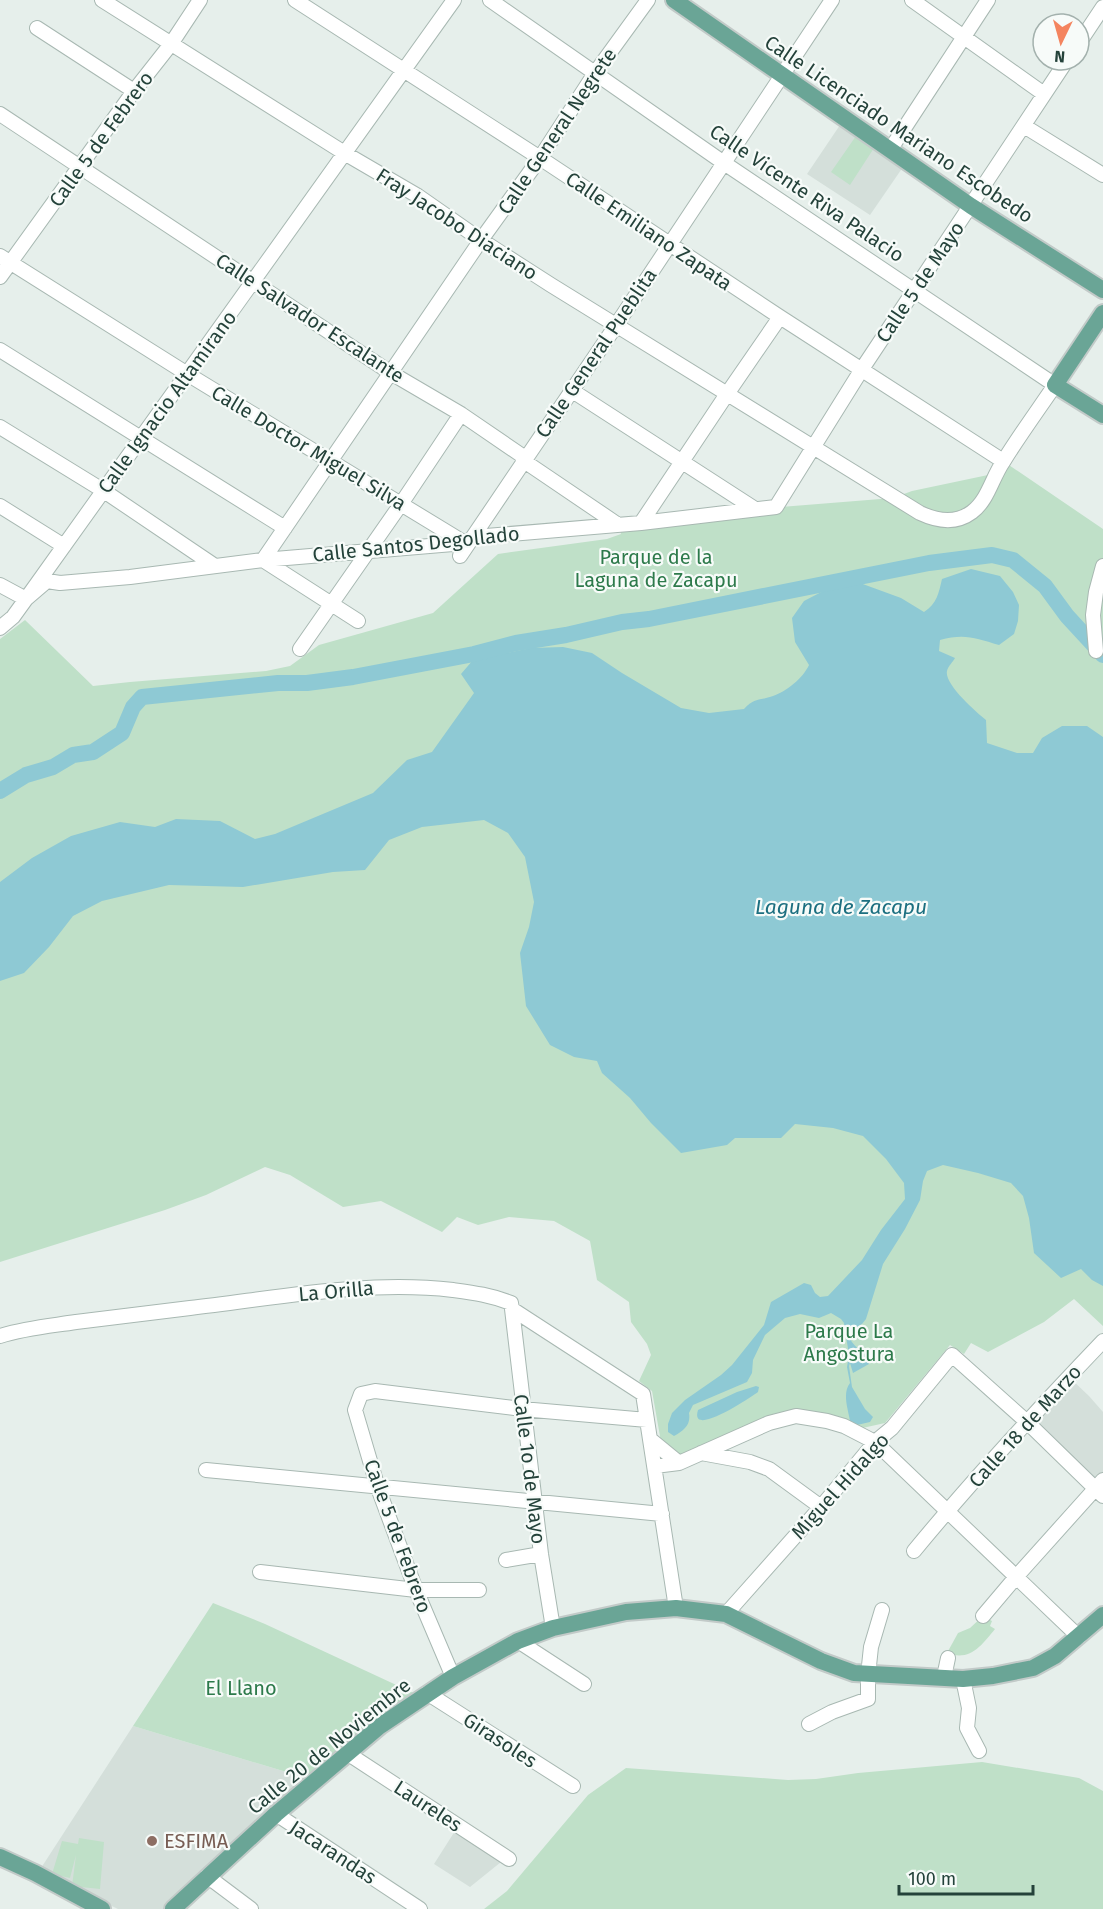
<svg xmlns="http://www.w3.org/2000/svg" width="1103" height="1909" viewBox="0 0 1103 1909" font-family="'Fira Sans',sans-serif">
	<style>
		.built { fill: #d4dfda }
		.green { fill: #bfe0c8 }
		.water { fill: #8ec9d4 }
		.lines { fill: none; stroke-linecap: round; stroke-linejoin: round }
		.river { stroke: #8ec9d4; stroke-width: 16 }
		.minor-casing { stroke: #a8b8b2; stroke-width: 16 }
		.major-casing { stroke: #c2cac8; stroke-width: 20 }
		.minor { stroke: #fff; stroke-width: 14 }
		.major { stroke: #6aa596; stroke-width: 16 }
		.education-dot { fill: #8d6e63; stroke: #f7fbf9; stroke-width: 2 }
		.labels { text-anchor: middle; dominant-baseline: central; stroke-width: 4.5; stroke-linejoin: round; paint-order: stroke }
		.street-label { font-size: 20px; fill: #24423a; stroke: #f7fbf9 }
		.park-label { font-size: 20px; fill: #2d7a4b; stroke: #f7fbf9 }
		.education-label { font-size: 20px; fill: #785e54; stroke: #f7fbf9; text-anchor: start }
		.water-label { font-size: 21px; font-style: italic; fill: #1c6f80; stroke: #f7fbf9 }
	</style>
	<rect width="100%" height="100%" fill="#e6efeb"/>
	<!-- built -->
	<path class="built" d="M840,125L903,167L870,215L807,174Z
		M1069,1377L1089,1396L1103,1412V1480L1096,1489L1027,1422Z
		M133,1726L313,1780L169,1909H118L42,1872L41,1868Z
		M455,1831L501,1862L470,1887L434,1864Z"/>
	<!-- green -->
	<path class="green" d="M856,136L874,148L850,185L831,172Z
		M1003,461L1103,529V1326L1074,1299L1044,1322L988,1352L971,1343L964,1354L950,1345L885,1423L858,1429L805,1416L683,1461L661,1442L652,1391L639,1381L651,1355L647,1344L631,1322L629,1302L597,1280L590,1241L554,1221L509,1217L478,1225L457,1217L442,1232L381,1201L343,1207L290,1175L265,1167L206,1195L165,1210L0,1262V639L25,620L93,686L130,682L266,671L290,666L319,645L433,613L498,554L607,539L621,534L620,530L755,509L893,498L912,491L988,475L992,480Z
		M213,1603L265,1624L420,1696L313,1780L133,1726Z
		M983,1616L992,1621L990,1626L995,1629C982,1645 970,1662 947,1653L958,1633L970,1628Z
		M982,1762L1079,1778L1103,1791V1909H484L507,1891L588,1795L626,1768L788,1780L816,1779L858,1773Z
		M79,1838L104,1842L100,1889L72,1886L76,1855L70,1878L52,1874L62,1841L78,1844Z"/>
	<!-- water -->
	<path class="water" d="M971,569L1000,576L1013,592L1019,605L1018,621L1014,634L999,645C976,638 964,633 940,640L939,651L955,658C953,662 948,666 947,671C944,684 976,712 986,720L987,743L1017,753H1033L1042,738L1062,726H1087L1103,737V1286L1092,1280L1081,1269L1061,1278L1034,1253L1029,1218L1023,1196L1011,1183L978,1173L943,1165L927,1171L923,1181L920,1200L905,1229L883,1264L866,1319L862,1324L849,1331C849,1341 853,1343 859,1350C863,1353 866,1359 869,1364L853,1373L850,1363L849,1366L852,1387L865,1409L873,1417L870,1422L857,1425L850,1421C848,1409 842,1393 850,1383L847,1367L849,1355L844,1323L841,1319L831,1313L819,1318L800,1314L785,1318L765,1335L753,1360L752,1373L747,1382L693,1405L689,1413C691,1425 684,1430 674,1436L668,1432V1424L672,1413L685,1400L721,1375L732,1365L764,1325L771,1302L804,1283L811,1285L815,1293L820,1297L828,1296L862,1260L881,1230L905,1199L904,1183L886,1159L863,1136L833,1128L795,1124L781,1138H735L727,1145L681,1153L651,1123L630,1098L602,1073L597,1061L574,1057L550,1045L526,1006L520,953L529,927L534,902L525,857L508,833L484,820L422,827L389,840L365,870L333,872L243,887L169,885L102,901L73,916L49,947L24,973L0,981V882L32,858L71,836L120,822L155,827L176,819L220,821L255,839L275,834L373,793L407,760L432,752L474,693L461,674L473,660L531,648L563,647L592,653L622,673L681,708L709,713L744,709C755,697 759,701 773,696C787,691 803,678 809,665L795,642L792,618L804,601L829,588L860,583L901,598L924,612C937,604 939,592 942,579Z
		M756,1386L759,1387L758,1392C751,1397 689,1439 698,1410L737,1392Z"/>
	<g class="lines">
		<!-- river -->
		<path class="river" d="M0,791L26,775L53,767L73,755L93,752L122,733L133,707L142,697L278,683H307L353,677L474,654L516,643L566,635L622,622L649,619L929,563L992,555L1013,560L1045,586L1067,616L1103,655"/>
		<defs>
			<path id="minor" d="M102,0L346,154L418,196L481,240L551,285L920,513C937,521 956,524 972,512C988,500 992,478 1003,462C1019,436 1038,410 1055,385L724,163L490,0
				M295,0L540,158L780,317L1003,461
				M912,0L1044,94
				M37,28L134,91
				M1079,43L1103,7
				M0,114L391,373L461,414L521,455L524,461L617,524
				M1024,126L1103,175
				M890,150L988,0
				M0,256L189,375L465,543
				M0,277L134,91L171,44L200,0
				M0,350L285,528
				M571,390L755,509
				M0,427L104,491L215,566
				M0,506L64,546
				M641,523L727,394L780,317
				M460,556L617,324L832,0
				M0,585L26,599
				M26,599L47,581L60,583L130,577L263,560L465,543L474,537L641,523L776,507L862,369L1067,60
				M358,621L263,560L481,240L540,158L595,73L648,0
				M0,628L13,617L26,599C170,400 312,200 454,0
				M300,649L401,504L461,414
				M1096,651L1093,615L1096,592L1103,566
				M512,1309L541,1554L553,1628
				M0,1336C25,1328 50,1326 76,1322C114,1317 152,1313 190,1308C277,1298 365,1280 453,1290C475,1293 490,1295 511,1303L512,1309L643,1394L676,1608
				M651,1440L679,1463
				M701,1453L750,1462L769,1469L821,1507
				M655,1466L679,1463L769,1423L796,1416L827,1421L844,1426L875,1442L1079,1637
				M206,1470L662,1514
				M914,1551C974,1478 1038,1409 1103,1341
				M506,1560L541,1554
				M260,1572L416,1590H479
				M726,1614L821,1507L875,1442L892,1428L952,1355L1027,1422L1103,1496
				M983,1616L1016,1577L1103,1480
				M518,1641L584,1684
				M453,1677L416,1590L378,1488L355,1410L361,1394L375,1391L522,1409L647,1420
				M944,1677L948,1658
				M963,1679L969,1708L967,1728L979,1751
				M427,1693L573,1786
				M809,1724L832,1712L868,1699V1675L871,1647L882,1610
				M347,1753L509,1859
				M276,1814L420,1909
				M207,1876L251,1909"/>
			<path id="major" d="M674,0L971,206L1103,290
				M1103,313L1055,385L1103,415
				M0,1857L35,1873L102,1909
				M173,1909L276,1814L380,1726L453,1677L518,1641L553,1628L626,1612L676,1608L726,1614L821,1661L854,1673L963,1679L993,1676L1033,1668L1055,1656L1103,1615"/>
		</defs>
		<!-- minor casing -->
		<use href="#minor" class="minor-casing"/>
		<!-- major casing -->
		<use href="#major" class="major-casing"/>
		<!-- minor -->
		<use href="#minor" class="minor"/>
		<!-- major -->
		<use href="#major" class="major"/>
	</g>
	<!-- markers -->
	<circle class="education-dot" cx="152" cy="1841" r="6"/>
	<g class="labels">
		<!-- street labels -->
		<g class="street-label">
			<text transform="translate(899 129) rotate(34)">Calle Licenciado Mariano Escobedo</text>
			<text transform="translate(557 131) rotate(-56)">Calle General Negrete</text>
			<text transform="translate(101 139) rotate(-54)">Calle 5 de Febrero</text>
			<text transform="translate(807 193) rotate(34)">Calle Vicente Riva Palacio</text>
			<text transform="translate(457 224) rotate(33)">Fray Jacobo Diaciano</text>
			<text transform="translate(649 231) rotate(34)">Calle Emiliano Zapata</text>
			<text transform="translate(920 282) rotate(-56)">Calle 5 de Mayo</text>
			<text transform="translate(310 318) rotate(33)">Calle Salvador Escalante</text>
			<text transform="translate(596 353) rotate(-56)">Calle General Pueblita</text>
			<text transform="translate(167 402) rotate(-54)">Calle Ignacio Altamirano</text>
			<text transform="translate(309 448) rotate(31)">Calle Doctor Miguel Silva</text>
			<text transform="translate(416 544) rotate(-6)">Calle Santos Degollado</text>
			<text transform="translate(336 1291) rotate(-5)">La Orilla</text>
			<text transform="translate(1025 1426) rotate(-48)">Calle 18 de Marzo</text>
			<text transform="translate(530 1469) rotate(83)">Calle 1o de Mayo</text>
			<text transform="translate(840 1486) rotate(-48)">Miguel Hidalgo</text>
			<text transform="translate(398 1536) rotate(70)">Calle 5 de Febrero</text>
			<text transform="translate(500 1740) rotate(33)">Girasoles</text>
			<text transform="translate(329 1746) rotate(-39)">Calle 20 de Noviembre</text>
			<text transform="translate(428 1806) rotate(33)">Laureles</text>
			<text transform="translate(333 1852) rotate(33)">Jacarandas</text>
		</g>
		<!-- park labels -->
		<g class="park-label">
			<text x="656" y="557">Parque de la<tspan x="656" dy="23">Laguna de Zacapu</tspan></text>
			<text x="849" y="1331">Parque La<tspan x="849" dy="23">Angostura</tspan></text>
			<text x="241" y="1688">El Llano</text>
		</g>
		<!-- education labels -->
		<g class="education-label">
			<text x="164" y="1841">ESFIMA</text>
		</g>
		<!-- water labels -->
		<g class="water-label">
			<text x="841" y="907">Laguna de Zacapu</text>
		</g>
	</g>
	<!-- north arrow -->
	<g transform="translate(1061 42) rotate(185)"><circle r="28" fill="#f7fbf9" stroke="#a3b1ad" stroke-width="1.5"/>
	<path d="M0-4.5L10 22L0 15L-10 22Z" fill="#f4845f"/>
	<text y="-9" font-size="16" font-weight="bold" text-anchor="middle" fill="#24423a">N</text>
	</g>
	<!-- scale -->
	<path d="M899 1885v9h134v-9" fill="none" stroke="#24423a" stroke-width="3"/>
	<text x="908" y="1885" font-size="18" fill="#24423a" stroke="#f7fbf9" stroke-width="4.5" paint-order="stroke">100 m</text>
</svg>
